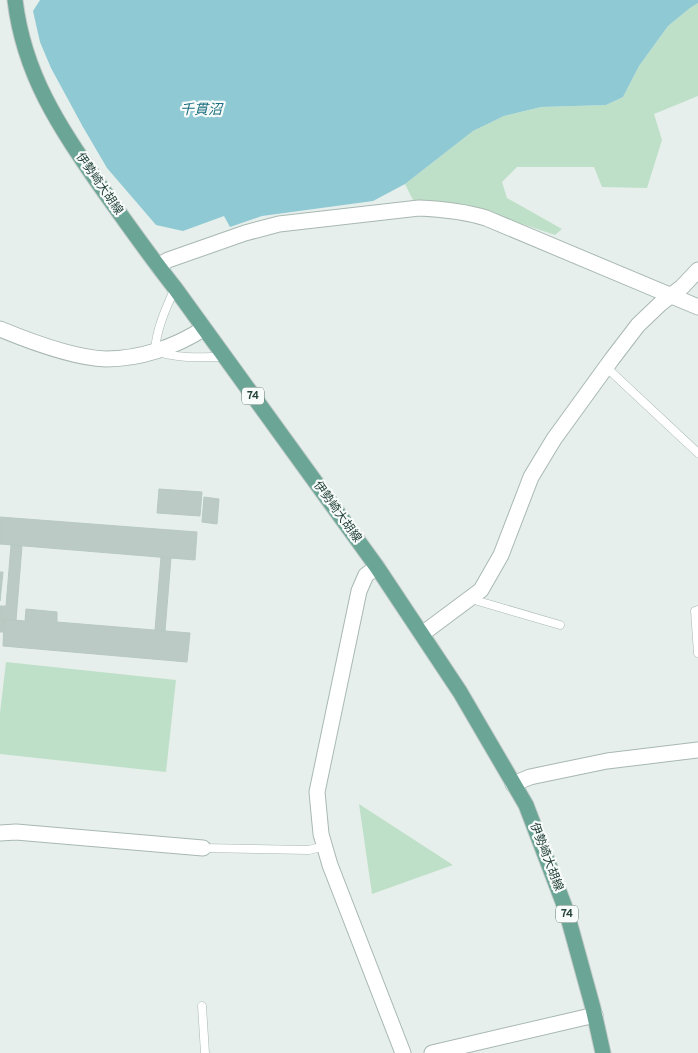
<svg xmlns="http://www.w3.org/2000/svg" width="698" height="1053" viewBox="0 0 698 1053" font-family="Overpass,'Noto Sans JP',sans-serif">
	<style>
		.green { fill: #bfe0c8 }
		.water { fill: #8ec9d4 }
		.building { fill: #bbcac4; stroke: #b8c9c2 }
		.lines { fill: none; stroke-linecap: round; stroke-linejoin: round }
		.lane-casing { stroke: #a8b8b2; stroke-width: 9 }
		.street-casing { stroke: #a8b8b2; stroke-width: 17 }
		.primary-casing { stroke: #c2cac8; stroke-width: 17 }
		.lane { stroke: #fff; stroke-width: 8 }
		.street { stroke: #fff; stroke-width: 15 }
		.primary { stroke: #6aa596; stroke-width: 15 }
		.labels { text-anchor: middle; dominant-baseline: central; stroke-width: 4.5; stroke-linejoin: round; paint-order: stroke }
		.shield { fill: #f7fbf9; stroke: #637a73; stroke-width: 1 }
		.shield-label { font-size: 11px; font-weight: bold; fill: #24423a }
		.street-label { font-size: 12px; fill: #24423a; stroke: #f7fbf9 }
		.water-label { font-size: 14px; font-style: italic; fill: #1c6f80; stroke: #f7fbf9 }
	</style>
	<rect width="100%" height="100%" fill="#e6efeb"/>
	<!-- green -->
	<path class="green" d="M698,3V96L654,114L662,140L647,188L602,187L594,167H517L502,182L507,198L562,229L555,235L468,206L414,202L405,184L473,131L504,116L541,107L606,105L623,97L639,66L668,26L690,8Z
		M6,662L176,680L166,772L0,754V713Z
		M359,804L453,865L372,894Z"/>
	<!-- water -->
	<path class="water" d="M40,0H698V3L690,8L668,26L639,66L623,97L606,105L541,107L504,116L473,131L405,184L373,201L262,216L230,227L224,216L183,231L156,225L107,168L83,127L51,68L40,42L33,11Z"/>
	<!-- building -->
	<path class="building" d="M159,489L202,492L200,516L157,513Z
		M204,497L219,499L217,524L202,522Z
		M0,517L197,532L195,560L0,544Z
		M11,545L22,546L16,620L4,619L3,632H0V606H6Z
		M161,557L171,558L165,631L155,630Z
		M0,572H3L0,601Z
		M26,609L57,612V622L190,633L187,662L3,646L4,619L25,621Z"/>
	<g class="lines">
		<defs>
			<path id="lane" d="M175,288C166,308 156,330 155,351C178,359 202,357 225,357
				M606,367L698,453
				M471,599L560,625
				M698,610L695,611L698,653
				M203,848L309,850L325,846
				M202,1006L205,1053"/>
			<path id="street" d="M158,266L168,260L245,233L279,224L419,208C442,209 463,211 486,218L698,307
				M0,329C29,341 75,358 106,359C140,359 175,347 203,329
				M377,567L366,575L359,591L317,792L321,834L330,865L403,1053
				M422,634L481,590L501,555L531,477L554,439L612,359L638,325L660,304L682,287L698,270
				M513,784L530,777L607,761L698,750
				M0,833L16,832L203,848
				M432,1053L595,1015"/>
			<path id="primary" d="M15,0C24,75 59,126 101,187C125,221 149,255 175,288L377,567L460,692L526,805L566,910L593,1008L603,1053"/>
		</defs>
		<!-- lane casing -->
		<use href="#lane" class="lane-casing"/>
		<!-- street casing -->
		<use href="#street" class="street-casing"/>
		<!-- primary casing -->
		<use href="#primary" class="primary-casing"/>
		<!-- lane -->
		<use href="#lane" class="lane"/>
		<!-- street -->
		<use href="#street" class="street"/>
		<!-- primary -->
		<use href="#primary" class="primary"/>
	</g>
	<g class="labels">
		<!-- shield labels -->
		<g class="shield">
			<rect x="242" y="387.5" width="22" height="17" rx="4"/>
			<rect x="556" y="905.5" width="22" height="17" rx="4"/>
		</g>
		<g class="shield-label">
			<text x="253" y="396">74</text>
			<text x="567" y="914">74</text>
		</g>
		<!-- street labels -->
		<g class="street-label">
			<text transform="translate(99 184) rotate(55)">伊勢崎大胡線</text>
			<text transform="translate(337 512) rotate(54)">伊勢崎大胡線</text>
			<text transform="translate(546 857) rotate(69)">伊勢崎大胡線</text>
		</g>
		<!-- water labels -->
		<g class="water-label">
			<text x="201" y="110">千貫沼</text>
		</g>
	</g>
</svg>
